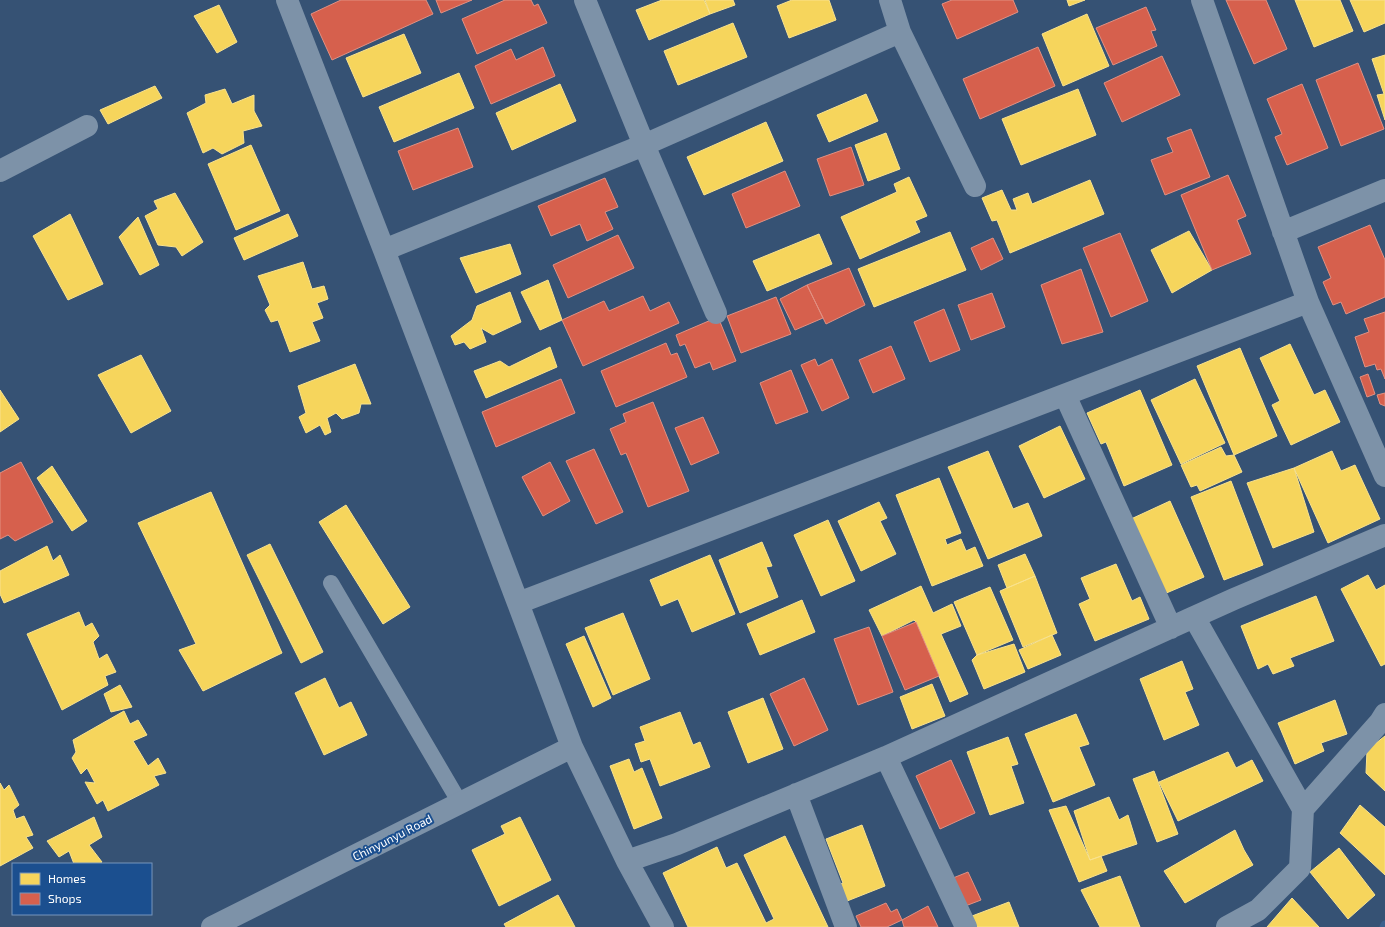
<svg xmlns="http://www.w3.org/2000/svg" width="1385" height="927" viewBox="0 0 1385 927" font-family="'Exo 2',sans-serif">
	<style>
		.homes { fill: #f6d55c; stroke: #f9e28d }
		.shops { fill: #d6604d; stroke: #e29082 }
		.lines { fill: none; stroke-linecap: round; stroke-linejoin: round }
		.stream { stroke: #3b618d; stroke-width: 9 }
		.lane { stroke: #7d92a8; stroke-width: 16 }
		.street { stroke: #7d92a8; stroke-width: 22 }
		.labels { text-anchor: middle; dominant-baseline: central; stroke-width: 4; stroke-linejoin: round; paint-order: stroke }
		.street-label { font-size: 12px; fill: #fff; stroke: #1b4f8f }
	</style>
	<rect width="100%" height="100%" fill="#365274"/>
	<!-- homes -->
	<path class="homes" d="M662,0H704L710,14L649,40L636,10Z
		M705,0H733L735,5L710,14Z
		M792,0H829L836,20L789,38L777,6Z
		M1067,0H1085L1069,6Z
		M1295,0H1340L1353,31L1314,47Z
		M1350,0H1385V23L1364,32Z
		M219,5L237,42L217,53L194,16Z
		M1087,14L1109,66L1063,86L1042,34Z
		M733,23L747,57L678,85L664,51Z
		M404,34L421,73L363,97L346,58Z
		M1385,55V120L1377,95L1384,94L1372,59Z
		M459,73L474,108L394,142L379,107Z
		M560,84L576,121L512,150L496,113Z
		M155,86L162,98L108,124L100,110Z
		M225,89L232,104L254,95V111L262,126L243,131L244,143L222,154L213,148L203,153L187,113L206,103L205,95Z
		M1078,89L1096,135L1021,165L1002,119Z
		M866,94L878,121L829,142L817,115Z
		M766,122L783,161L704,195L687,157Z
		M886,133L900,169L868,181L855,145Z
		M251,145L280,211L236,230L208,164Z
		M909,177L927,216L915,221L920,232L860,259L841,217L897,192L894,184Z
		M1090,180L1104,214L1010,253L997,220L992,221L982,198L1002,190L1011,210H1017L1013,199L1028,193L1032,204Z
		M175,193L203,242L182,256L176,247L158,245L145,216L158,209L154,201Z
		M70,214L103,284L68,300L33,236Z
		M288,214L298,236L244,260L234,238Z
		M138,217L159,265L140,275L119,237Z
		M1189,231L1212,270L1172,293L1151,250Z
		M950,232L966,270L874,307L858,269Z
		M819,234L832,264L767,291L753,261Z
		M510,244L521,274L476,293L460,258Z
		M303,262L312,289L324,286L328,299L317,303L323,318L312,322L320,341L290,352L278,320L271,322L265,310L270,305L258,276Z
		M548,280L562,320L540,330L521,292Z
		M510,292L521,322L493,335L481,328L486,342L470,349L464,342L455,345L451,336L472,320L477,306Z
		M1290,344L1314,395L1325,390L1340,422L1291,445L1272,405L1280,401L1260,358Z
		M550,347L557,367L486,398L474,371L500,361L509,367Z
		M1240,348L1277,436L1234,455L1197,366Z
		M141,355L171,411L131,433L98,375Z
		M355,364L371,404H361L359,413L342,419L336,413L327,418L331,432L325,435L320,425L306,433L299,417L306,413L298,386Z
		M1195,379L1225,443L1181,464L1151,400Z
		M0,390L19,419L0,432Z
		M1140,390L1172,465L1124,486L1106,442L1101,444L1087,413Z
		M1060,426L1085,479L1044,498L1019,446Z
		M1221,447L1226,456L1234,455L1242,472L1200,491L1197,485L1191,487L1181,465Z
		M988,451L1013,509L1028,503L1042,536L988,559L948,467Z
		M1332,451L1341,471L1355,465L1380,519L1328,543L1294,468Z
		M52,466L87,521L72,531L37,478Z
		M1294,468L1314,532L1273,548L1247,483Z
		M939,478L961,533L945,539L947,545L961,539L966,551L975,547L983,566L932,586L896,495Z
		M1231,481L1263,565L1224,580L1191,497Z
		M211,492L282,653L203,691L179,650L196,644L138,523Z
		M1170,501L1204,577L1164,594L1131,519Z
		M879,502L887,518L880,521L896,554L861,571L838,521Z
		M346,505L410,607L383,624L319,522Z
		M828,520L855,581L821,596L794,535Z
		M762,542L772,566L766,567L778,597L740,613L719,560Z
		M270,544L323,652L301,663L247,555Z
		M47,546L53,561L60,555L69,575L4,603L0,594V571Z
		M1025,554L1035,576L1007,588L998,565Z
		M710,555L735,614L692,632L678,599L661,606L650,580Z
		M1116,564L1132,601L1140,597L1149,619L1095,641L1079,604L1090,599L1081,578Z
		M1368,575L1376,590L1385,585V664L1381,666L1341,589Z
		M1035,576L1057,633L1023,647L1000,591Z
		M921,586L933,613L952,604L961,626L941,634L968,694L950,702L916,622L914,620L882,636L869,610Z
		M990,587L1013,640L977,655L954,602Z
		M1316,596L1334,641L1290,658L1294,666L1273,674L1268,664L1258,669L1241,626Z
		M802,600L815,632L760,655L747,624Z
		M79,612L85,627L92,623L99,636L93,642L99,659L107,654L116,672L105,676L108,685L62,710L27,634Z
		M623,613L650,679L613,695L585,628Z
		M1052,635L1061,655L1028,669L1019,650Z
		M584,636L611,698L593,707L566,644Z
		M1014,644L1025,672L984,689L972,660L977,655Z
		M1182,661L1193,689L1185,692L1199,725L1164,740L1140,679Z
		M325,678L339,708L351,702L367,735L324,755L295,693Z
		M932,684L945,716L912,729L900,697Z
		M120,685L132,707L111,712L104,694Z
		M763,698L783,749L748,763L728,712Z
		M1335,700L1347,734L1321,743L1324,751L1295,764L1278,723Z
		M124,711L130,724L138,720L147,735L133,741L148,766L158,758L166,773L154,776L159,785L108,811L103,800L97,804L85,782L95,783L87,768L81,774L72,758L76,752L73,740Z
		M680,712L693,745L700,742L710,767L660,786L650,759L641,762L635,744L645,741L640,727Z
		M1076,714L1089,744L1079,747L1095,785L1053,802L1025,734Z
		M1385,736V791L1366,773L1367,750Z
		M1008,737L1018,764L1011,766L1024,803L990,815L967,752Z
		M1228,752L1236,768L1252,760L1263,781L1178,821L1159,782Z
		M629,759L634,772L642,768L662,818L634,829L610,766Z
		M1154,771L1178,834L1157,842L1133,779Z
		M0,783L4,790L9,785L19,805L13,810L16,819L24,816L33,835L26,837L33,848L0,866Z
		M1109,797L1119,820L1128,815L1137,844L1090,860L1074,811Z
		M1360,805L1385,827V875L1340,833Z
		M1066,806L1090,860L1101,856L1107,871L1079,882L1049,810Z
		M94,817L102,837L89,845L102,862L99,864H74L69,851L59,857L47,841Z
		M520,817L551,880L499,906L472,850L505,834L501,826Z
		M862,825L885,886L842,903L835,886L843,883L826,839Z
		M1235,830L1244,850L1253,865L1185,903L1164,871Z
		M785,836L828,927H688L663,873L717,847L726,868L737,863L766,923L774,919L744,855Z
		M1339,848L1375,895L1348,919L1310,872Z
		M1120,876L1140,927H1100L1081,890Z
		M558,895L575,927H506L504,924Z
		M1292,898L1319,927H1267Z
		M1009,902L1019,927H976L972,916Z"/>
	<!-- shops -->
	<path class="shops" d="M341,0H426L433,14L332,60L311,14Z
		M436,0H472L441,13Z
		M505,0H531L534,6L538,4L547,23L477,54L462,19Z
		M952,0H1013L1018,12L957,39L942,4Z
		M1226,0H1266L1287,49L1254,64Z
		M1146,7L1156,30L1151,31L1157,46L1113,65L1096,28Z
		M543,47L555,76L491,104L475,66L511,49L516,60Z
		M1038,47L1055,86L980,119L963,79Z
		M1162,56L1180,95L1122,122L1104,83Z
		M1358,63L1384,129L1341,146L1316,80Z
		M1302,84L1328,148L1287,165L1275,137L1282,134L1267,99Z
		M458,128L473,167L413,190L398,151Z
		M1191,129L1210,177L1165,195L1151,160L1173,152L1167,138Z
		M851,147L864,185L830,196L817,159Z
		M785,171L800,206L746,228L732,194Z
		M1228,175L1246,216L1237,220L1251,254L1212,270L1181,195Z
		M605,178L618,207L605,212L613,229L587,241L580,224L551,236L538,206Z
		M1370,225L1385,260V297L1346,314L1341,302L1333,305L1323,282L1331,278L1318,247Z
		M1120,233L1148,301L1111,317L1083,248Z
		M618,235L634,268L568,298L553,265Z
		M993,238L1003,259L981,270L971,248Z
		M849,268L865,305L826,324L807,285Z
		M1081,269L1103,332L1062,344L1041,285Z
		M807,285L823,318L795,330L780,299Z
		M992,293L1005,327L971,340L958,305Z
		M643,296L650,311L669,302L679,323L583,366L562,320L604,301L609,311Z
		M776,297L791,334L741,353L727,316Z
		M944,309L960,350L930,362L914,322Z
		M1385,312V379L1381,369L1377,370L1375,364L1365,367L1355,337L1369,332L1364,319Z
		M718,317L736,361L713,370L710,362L695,368L685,344L680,346L676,335Z
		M666,343L671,355L677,353L687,377L616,407L601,371Z
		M891,346L905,379L873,393L859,360Z
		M815,359L818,366L832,359L849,398L822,411L801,365Z
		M791,370L808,412L776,424L760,383Z
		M1368,374L1375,394L1367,397L1360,377Z
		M561,379L575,413L496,447L482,412Z
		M1385,393V406L1380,404L1377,395Z
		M653,402L689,491L648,507L626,453L621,455L610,429L626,422L623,414Z
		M703,417L719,453L691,465L675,428Z
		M594,449L623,512L596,524L566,461Z
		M21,462L53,522L15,541L8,535L0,539V473Z
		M550,462L570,501L543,516L522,477Z
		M916,622L939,676L905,690L882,636Z
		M869,627L893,692L858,705L834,639Z
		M804,678L828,730L794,746L770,694Z
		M951,760L975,813L940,829L916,776Z
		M968,872L981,900L960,908L948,880Z
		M886,903L891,912L897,909L902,920L887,927H861L856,916Z
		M928,906L938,927H904L902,920Z"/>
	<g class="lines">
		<!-- stream -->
		<path class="stream" d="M1384,927L1385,925"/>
		<!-- lane -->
		<path class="lane" d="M331,583L460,803"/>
		<!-- street -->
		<path class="street" d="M287,0L384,250L518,603L572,747L627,861L663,927
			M585,0L644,145L716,313
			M890,0L900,32L975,186
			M1202,0L1308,302L1385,476
			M0,171L87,126
			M1283,232L1385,190
			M384,250L644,145L900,32
			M1065,395L1171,628
			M518,603L1308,302
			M1194,617L1234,599L1385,535
			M886,757L966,927
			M796,794L846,927
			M1303,809L1380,722L1385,714
			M627,861L677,844L886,757L1194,617L1303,809L1300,868L1258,910L1227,927
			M212,927L572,747"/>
	</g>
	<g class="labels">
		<!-- street labels -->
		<g class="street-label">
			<text transform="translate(392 837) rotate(-27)">Chinyunyu Road</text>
		</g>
	</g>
	<!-- legend -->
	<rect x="12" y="863" width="140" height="52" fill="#1b4f8f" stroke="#7695bc"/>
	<rect x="20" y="873" width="20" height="12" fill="#f6d55c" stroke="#7695bc"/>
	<text x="48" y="883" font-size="12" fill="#ffffff">Homes</text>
	<rect x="20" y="893" width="20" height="12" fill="#d6604d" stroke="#7695bc"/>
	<text x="48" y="903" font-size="12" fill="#ffffff">Shops</text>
</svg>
